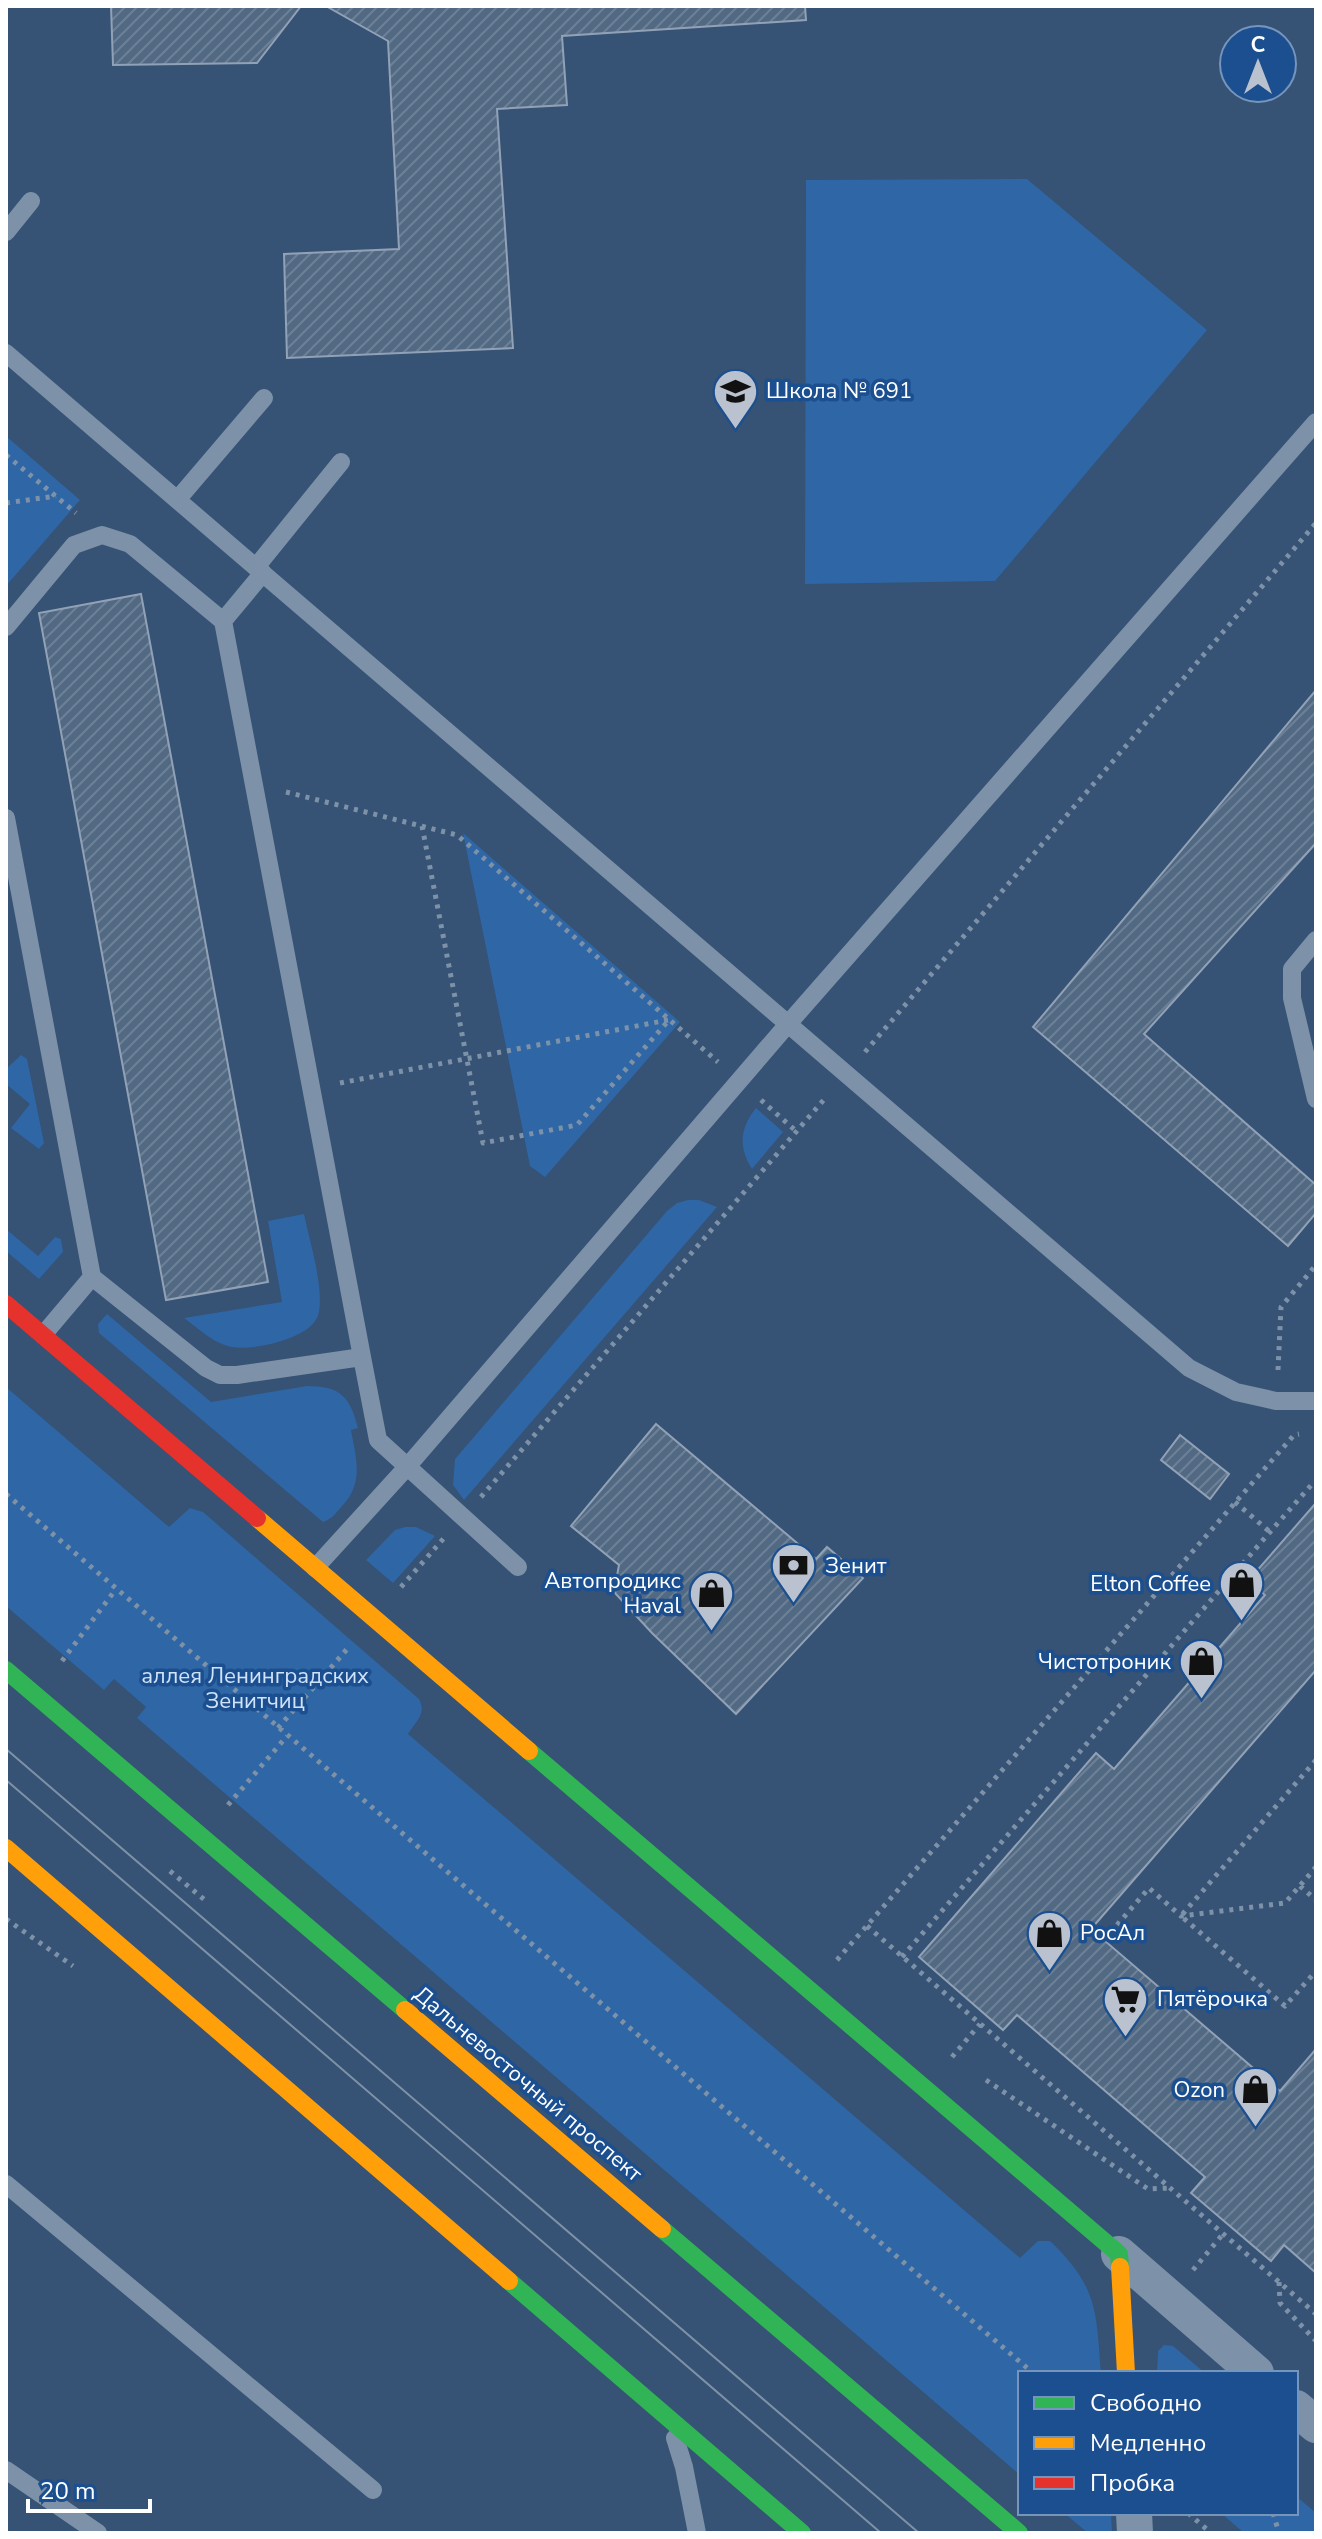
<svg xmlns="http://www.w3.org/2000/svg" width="1322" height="2539" viewBox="0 0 1322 2539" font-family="'Nunito Sans',sans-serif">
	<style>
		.green { fill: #2f66a5 }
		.building { fill: url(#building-hatch); stroke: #92a2b6; stroke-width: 2 }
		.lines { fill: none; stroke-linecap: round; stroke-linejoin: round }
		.path { stroke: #7d92a8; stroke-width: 5; stroke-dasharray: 4 6; stroke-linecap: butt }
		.lane { stroke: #7d92a8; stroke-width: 18 }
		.street { stroke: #7d92a8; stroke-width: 36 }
		.fast { stroke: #30b455; stroke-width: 18 }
		.slow { stroke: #ff9f0a; stroke-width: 18 }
		.jam { stroke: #e5322d; stroke-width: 18 }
		.tram { stroke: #7e92a7; stroke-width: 2 }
		.labels { text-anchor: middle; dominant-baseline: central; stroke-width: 7; stroke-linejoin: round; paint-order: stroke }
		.poi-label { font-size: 22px; fill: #fff; stroke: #1b4f8f; text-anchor: start }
		.park-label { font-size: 22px; fill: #cfe3fa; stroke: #1b4f8f }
		.street-label { font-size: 22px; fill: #fff; stroke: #1b4f8f }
	</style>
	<defs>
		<pattern id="building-hatch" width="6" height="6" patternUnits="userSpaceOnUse" patternTransform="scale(2)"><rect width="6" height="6" fill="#526984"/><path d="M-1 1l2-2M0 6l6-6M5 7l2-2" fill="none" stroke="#6c8096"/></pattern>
	</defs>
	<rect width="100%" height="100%" fill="#365274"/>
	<!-- green -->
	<path class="green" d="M1027,179L1207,330L995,581L805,584L806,180Z
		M6,436L80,500L6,586Z
		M463,833L680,1022L545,1177L530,1166Z
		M21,1055L27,1059L44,1143L39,1149L11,1128L30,1104L6,1084V1069Z
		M756,1108L783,1132L752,1169C738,1147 740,1128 756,1108Z
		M688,1200H699L717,1207L464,1500L453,1485L455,1459L667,1211L677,1203Z
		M304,1214C309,1239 327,1296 317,1318C307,1339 253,1351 232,1347C214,1344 198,1328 184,1318L282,1302L268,1221Z
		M6,1229L38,1256L55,1237L61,1239L63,1252L39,1279L6,1251Z
		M107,1314L211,1402L307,1386C341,1386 350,1397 358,1428L351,1430C356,1458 364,1482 343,1505C336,1513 332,1519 323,1522L99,1333L98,1324Z
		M6,1387L169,1527L190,1508L203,1512L419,1699C427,1714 416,1721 408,1734L1020,2258L1038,2241H1050C1098,2287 1096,2310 1101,2373H1020V2475L137,1718L146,1707L114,1679L104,1690L6,1606Z
		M405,1527H416L435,1536L393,1583L366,1560L395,1530Z
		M1164,2345L1173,2346L1205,2373H1157L1158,2351Z
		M1296,2496L1316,2513V2533H1244L1221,2513H1296Z
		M1064,2513H1111L1112,2533H1088Z"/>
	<!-- building -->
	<path class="building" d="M111,6H301L257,63L113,65Z
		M326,6H805L806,20L562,36L567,105L497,109L513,348L287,358L284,254L399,249L388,41Z
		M141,594L268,1282L166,1300L39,613Z
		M1316,690V843L1144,1034L1316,1185V1213L1288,1246L1033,1027Z
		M656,1424L816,1559L827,1547L863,1578L736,1714L652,1633L614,1592L619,1565L571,1526Z
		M1180,1435L1229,1474L1210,1499L1161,1460Z
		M1315,1504L1316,1670L1091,1929L1280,2091L1316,2049V2273L1284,2245L1271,2261L1191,2193L1205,2177L1017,2015L1003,2030L919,1957L1096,1753L1114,1769L1265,1595L1248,1581Z"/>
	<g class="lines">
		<!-- path -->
		<path class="path" d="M6,455L76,513
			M6,503L56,496
			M286,792L457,835L718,1062
			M422,826L483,1143L577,1125L669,1020
			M865,1052L1316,523
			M340,1083L668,1020
			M761,1100L796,1131
			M1278,1370L1281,1307L1316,1265
			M6,1494L1033,2373
			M481,1497L827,1096
			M1235,1502L1270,1532
			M401,1587L445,1537
			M62,1661L116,1589
			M278,1728L348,1648
			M1316,1760L1181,1916L1285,2006L1316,1971
			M228,1805L287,1736
			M170,1871L206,1901
			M1300,1886L1316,1900
			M6,1919L73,1966
			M867,1926L1316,2314
			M1104,1940L1149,1888L1181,1916L1285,1903L1316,1867
			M902,1957L1270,1532L1313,1483H1316
			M837,1960L1294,1435L1299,1434
			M952,2057L980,2024
			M986,2080L1148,2189L1170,2188
			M1193,2270L1223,2234
			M1279,2282L1280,2303L1316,2341
			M1188,2513L1211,2533
			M1273,2513L1279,2533"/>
		<!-- lane -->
		<path class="lane" d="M6,232L31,201
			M6,353L1189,1368L1236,1392L1276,1401H1316
			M177,500L264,398
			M256,567L341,462
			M223,621L263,573
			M6,627L74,545L102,535L130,544L223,621L362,1357L237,1375H220L206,1368L92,1277L6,818
			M1316,940L1292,969V998L1316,1099
			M43,1335L92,1277
			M362,1357L378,1440L518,1567
			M315,1568L407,1467L788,1024L1316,422
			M6,2184L373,2490
			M675,2438L684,2467L697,2533
			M6,2470L98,2533"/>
		<!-- street -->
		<path class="street" d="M1119,2254L1256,2373
			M1296,2408L1316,2425
			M1134,2513L1135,2533"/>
		<!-- fast -->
		<path class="fast" d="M6,1670L405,2010
			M529,1751L1119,2254L1120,2267
			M662,2229L1019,2533
			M509,2281L802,2533"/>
		<!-- slow -->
		<path class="slow" d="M257,1518L529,1751
			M6,1848L509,2281
			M405,2010L662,2229
			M1120,2267L1126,2373"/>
		<!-- jam -->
		<path class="jam" d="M6,1304L257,1518"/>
		<!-- tram -->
		<path class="tram" d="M6,1749L919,2533
			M6,1780L881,2533"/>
	</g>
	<!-- icons -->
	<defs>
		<symbol id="school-pin" viewBox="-11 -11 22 30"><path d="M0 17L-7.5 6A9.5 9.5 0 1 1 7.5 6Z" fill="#b9c2ce" stroke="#1b4f8f"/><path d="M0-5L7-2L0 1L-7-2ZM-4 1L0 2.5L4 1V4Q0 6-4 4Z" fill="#111"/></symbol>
		<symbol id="bank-pin" viewBox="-11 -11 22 30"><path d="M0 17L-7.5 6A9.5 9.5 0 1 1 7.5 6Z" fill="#b9c2ce" stroke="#1b4f8f"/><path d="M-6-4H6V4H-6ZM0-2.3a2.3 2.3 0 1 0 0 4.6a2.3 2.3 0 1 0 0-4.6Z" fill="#111"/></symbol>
		<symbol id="shop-pin" viewBox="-11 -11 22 30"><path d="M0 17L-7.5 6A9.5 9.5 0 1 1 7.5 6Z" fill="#b9c2ce" stroke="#1b4f8f"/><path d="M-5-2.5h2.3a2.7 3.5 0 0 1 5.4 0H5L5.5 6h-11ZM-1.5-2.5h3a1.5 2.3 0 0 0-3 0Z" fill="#111"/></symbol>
		<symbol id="supermarket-pin" viewBox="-11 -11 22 30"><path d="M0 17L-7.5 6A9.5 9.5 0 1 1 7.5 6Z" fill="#b9c2ce" stroke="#1b4f8f"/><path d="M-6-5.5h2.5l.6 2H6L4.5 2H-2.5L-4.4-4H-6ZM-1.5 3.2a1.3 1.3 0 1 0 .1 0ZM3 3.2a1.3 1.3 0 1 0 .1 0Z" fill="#111"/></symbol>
	</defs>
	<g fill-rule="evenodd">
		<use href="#school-pin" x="710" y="366" width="51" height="69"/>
		<use href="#bank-pin" x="768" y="1540" width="51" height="69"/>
		<use href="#shop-pin" x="1216" y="1558" width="51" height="69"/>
		<use href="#shop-pin" x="686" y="1568" width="51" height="69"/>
		<use href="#shop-pin" x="1176" y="1636" width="51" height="69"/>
		<use href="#shop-pin" x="1024" y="1908" width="51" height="69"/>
		<use href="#supermarket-pin" x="1100" y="1974" width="51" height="69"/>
		<use href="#shop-pin" x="1230" y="2064" width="51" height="69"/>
	</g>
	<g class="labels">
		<!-- poi labels -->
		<g class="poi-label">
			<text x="766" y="391">Школа № 691</text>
			<text x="825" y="1566">Зенит</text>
			<text x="681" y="1581" text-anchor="end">Автопродикс<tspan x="681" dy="25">Haval</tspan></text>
			<text x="1211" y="1584" text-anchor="end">Elton Coffee</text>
			<text x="1171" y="1662" text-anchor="end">Чистотроник</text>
			<text x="1080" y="1933">РосАл</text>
			<text x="1157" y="1999">Пятёрочка</text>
			<text x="1225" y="2090" text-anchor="end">Ozon</text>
		</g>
		<!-- park labels -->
		<g class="park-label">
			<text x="255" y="1676">аллея Ленинградских<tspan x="255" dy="25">Зенитчиц</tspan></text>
		</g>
		<!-- street labels -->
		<g class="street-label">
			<text transform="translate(528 2084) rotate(40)">Дальневосточный проспект</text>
		</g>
	</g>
	<!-- border -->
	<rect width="1322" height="2539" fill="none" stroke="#ffffff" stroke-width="16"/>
	<!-- legend -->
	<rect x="1018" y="2371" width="280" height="144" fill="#1b4f8f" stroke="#7695bc" stroke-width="2"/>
	<rect x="1034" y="2397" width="40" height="12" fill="#30b455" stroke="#7695bc" stroke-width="2"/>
	<text x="1090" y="2411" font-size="24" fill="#ffffff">Свободно</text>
	<rect x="1034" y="2437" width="40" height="12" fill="#ff9f0a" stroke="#7695bc" stroke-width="2"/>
	<text x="1090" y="2451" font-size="24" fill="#ffffff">Медленно</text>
	<rect x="1034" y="2477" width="40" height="12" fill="#e5322d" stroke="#7695bc" stroke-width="2"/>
	<text x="1090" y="2491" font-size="24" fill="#ffffff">Пробка</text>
	<!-- north arrow -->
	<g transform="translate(1258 64)"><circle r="38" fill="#1b4f8f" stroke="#7695bc" stroke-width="2"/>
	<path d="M0-6L14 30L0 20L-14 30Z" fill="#b9c2ce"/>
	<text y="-12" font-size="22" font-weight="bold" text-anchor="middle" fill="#ffffff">С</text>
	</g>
	<!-- scale -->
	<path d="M28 2499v12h122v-12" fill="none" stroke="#ffffff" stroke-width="4"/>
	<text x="40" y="2499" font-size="24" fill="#ffffff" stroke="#1b4f8f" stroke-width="6" paint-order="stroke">20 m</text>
</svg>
